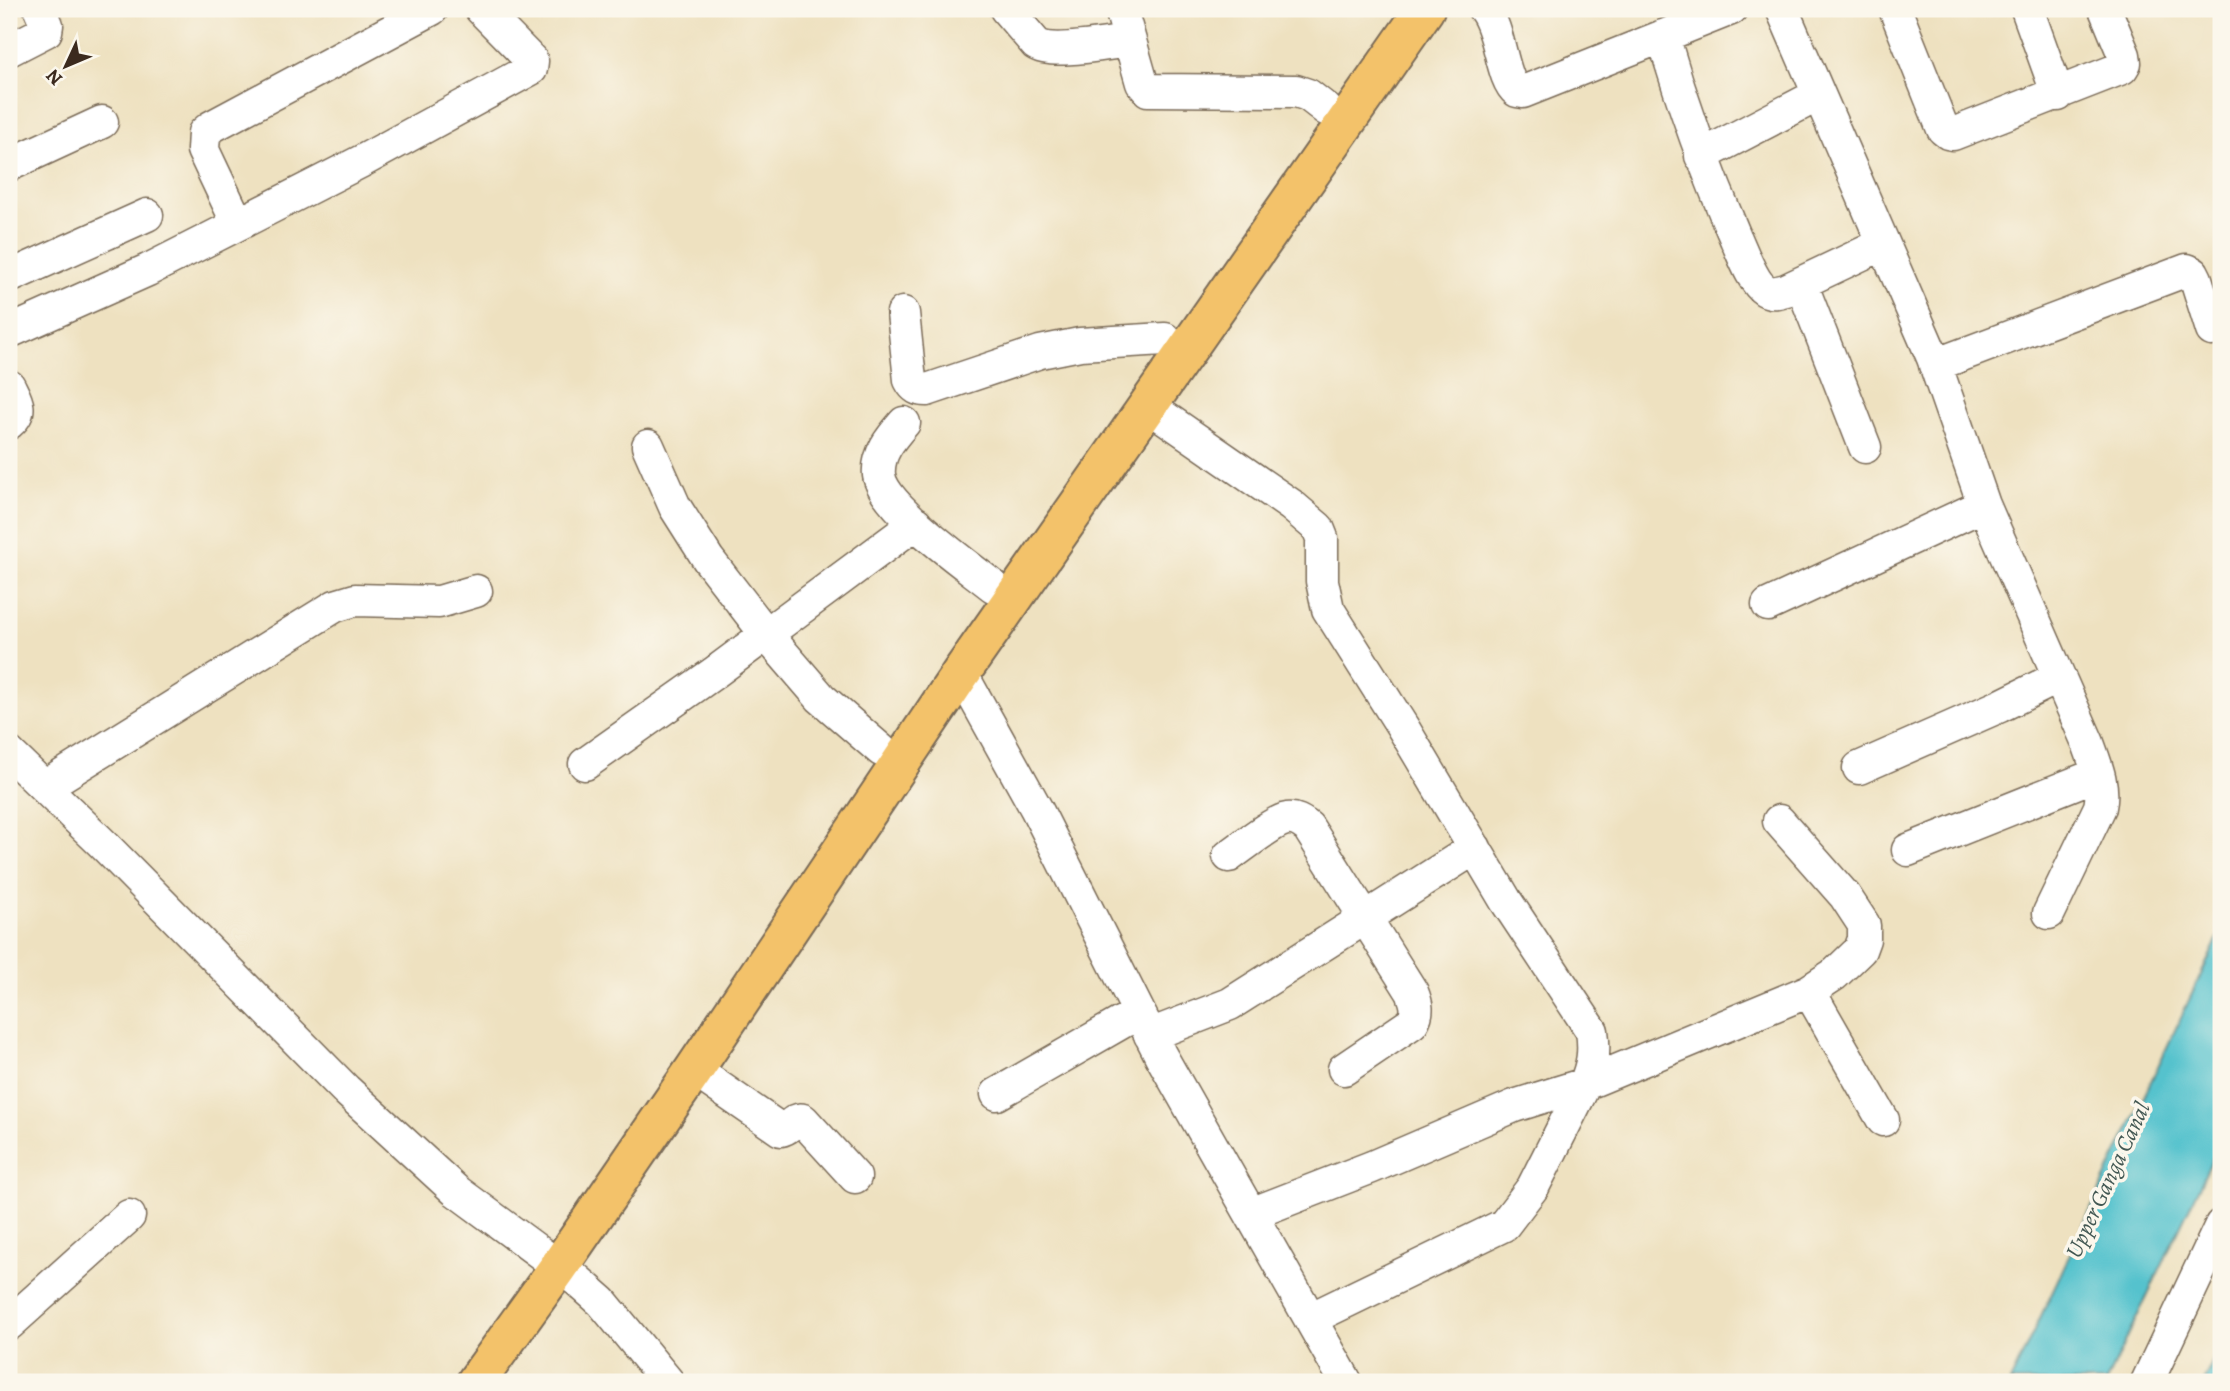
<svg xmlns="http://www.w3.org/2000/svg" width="2230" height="1391" viewBox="0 0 2230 1391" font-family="Alegreya,serif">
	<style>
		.water { fill: #55c2cd; stroke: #487676; stroke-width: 2 }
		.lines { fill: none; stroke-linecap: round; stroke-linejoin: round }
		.minor-casing { stroke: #7a6a57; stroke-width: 35 }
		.highway-casing { stroke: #7a6a57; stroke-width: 42 }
		.minor { stroke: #fff; stroke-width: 32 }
		.highway { stroke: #f3c26a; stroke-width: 38 }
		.labels { text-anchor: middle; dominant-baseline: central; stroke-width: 7; stroke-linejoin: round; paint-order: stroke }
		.water-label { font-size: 23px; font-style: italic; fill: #435853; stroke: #fbf7ec }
	</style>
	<rect width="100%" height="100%" fill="#fbf7ec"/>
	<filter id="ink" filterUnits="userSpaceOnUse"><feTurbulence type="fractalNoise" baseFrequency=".0143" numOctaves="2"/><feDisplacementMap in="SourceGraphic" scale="14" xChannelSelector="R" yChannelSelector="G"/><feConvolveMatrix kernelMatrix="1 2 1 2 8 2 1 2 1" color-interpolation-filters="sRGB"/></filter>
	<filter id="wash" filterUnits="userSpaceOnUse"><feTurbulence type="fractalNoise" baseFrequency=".00686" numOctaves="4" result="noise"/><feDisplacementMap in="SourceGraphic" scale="28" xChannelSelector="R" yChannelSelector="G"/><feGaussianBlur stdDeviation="1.57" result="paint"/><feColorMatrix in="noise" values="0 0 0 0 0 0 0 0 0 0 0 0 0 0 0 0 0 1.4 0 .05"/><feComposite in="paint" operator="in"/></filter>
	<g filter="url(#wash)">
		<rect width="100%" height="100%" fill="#eee1c0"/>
		<!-- water -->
		<path class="water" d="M2221,932V1141L2106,1382H2010Z
			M2221,1344V1382H2203Z"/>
	</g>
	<g filter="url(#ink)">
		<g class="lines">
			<defs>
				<path id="minor" d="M1006,9L1036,44C1052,55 1109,43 1130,41L1142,83L1148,90L1296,91L1308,95L1326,109
					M1121,9L1130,41
					M1484,9C1501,30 1501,79 1517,91L1523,92L1731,9
					M1782,9L1933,358L1984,505L2088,743C2095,763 2105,785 2100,807L2049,913
					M1895,9L1943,129L1948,133L1953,134L2122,68L2125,63L2124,55L2105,9
					M2027,9L2058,95
					M1663,36C1683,106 1707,172 1736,239C1742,252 1753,283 1765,290C1772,294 1779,292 1786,290L1883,244
					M9,50L46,31L47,25L40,9
					M1701,156L1818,95
					M9,165L102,122
					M238,224L203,150L204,133L211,127L432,9
					M9,277L147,215
					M1801,283L1865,447
					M903,313L910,380C914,388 918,390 927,390L1040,352L1080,344L1165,339
					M9,332L148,270L217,235L364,160L531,69L532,61L481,9
					M1935,365L2187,270L2193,273L2196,279L2212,330
					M9,386C16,400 24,411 9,423
					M1148,406L1291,505L1318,528L1322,538V581L1328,609L1402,726L1506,901L1592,1031C1595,1051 1593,1065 1585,1084L1533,1187L1504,1225L1310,1319
					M904,423C891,438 877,454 879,475C883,507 967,565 993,586
					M648,446L675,507L708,559L766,634L821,698L881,750
					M1768,605L1984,505
					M961,673L1037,810L1161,1056L1346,1382
					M9,753L104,845L346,1090L455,1190L577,1280L602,1302L668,1382
					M585,764L714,673L916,523
					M1859,768L2000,706L2059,677
					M44,787L335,606L355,600L439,602L476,591
					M1908,850L2098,774
					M1229,856C1242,847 1274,821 1287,819C1296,818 1301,822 1308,827L1412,992C1417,1004 1419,1012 1412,1023L1344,1069
					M1809,991L1883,1120
					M1150,1035L1230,1004L1475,848
					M694,1070L781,1130C790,1129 794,1117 803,1120L855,1177
					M997,1094L1138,1013
					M1251,1214L1372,1167L1514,1106L1585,1084L1809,991L1835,974L1860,950L1864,939V925L1845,896L1779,821
					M9,1324L129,1216
					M2147,1382L2221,1225"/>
				<path id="highway" d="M476,1382L558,1268L694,1070L961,673L1425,9"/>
			</defs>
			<!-- minor casing -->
			<use href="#minor" class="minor-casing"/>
			<!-- highway casing -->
			<use href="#highway" class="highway-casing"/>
			<!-- minor -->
			<use href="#minor" class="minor"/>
			<!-- highway -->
			<use href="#highway" class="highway"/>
		</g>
	</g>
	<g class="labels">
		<!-- water labels -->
		<g class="water-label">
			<text transform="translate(2108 1180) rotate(-65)">Upper Ganga Canal</text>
		</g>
	</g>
	<!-- margin -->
	<rect width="2230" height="1391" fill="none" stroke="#fbf7ec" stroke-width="35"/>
	<!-- north arrow -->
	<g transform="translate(66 66) rotate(226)" stroke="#fbf7ec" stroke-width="5" paint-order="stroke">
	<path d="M0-5L12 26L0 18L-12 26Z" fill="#3b2a1e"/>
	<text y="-10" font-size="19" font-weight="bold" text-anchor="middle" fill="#3b2a1e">N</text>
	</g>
</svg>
